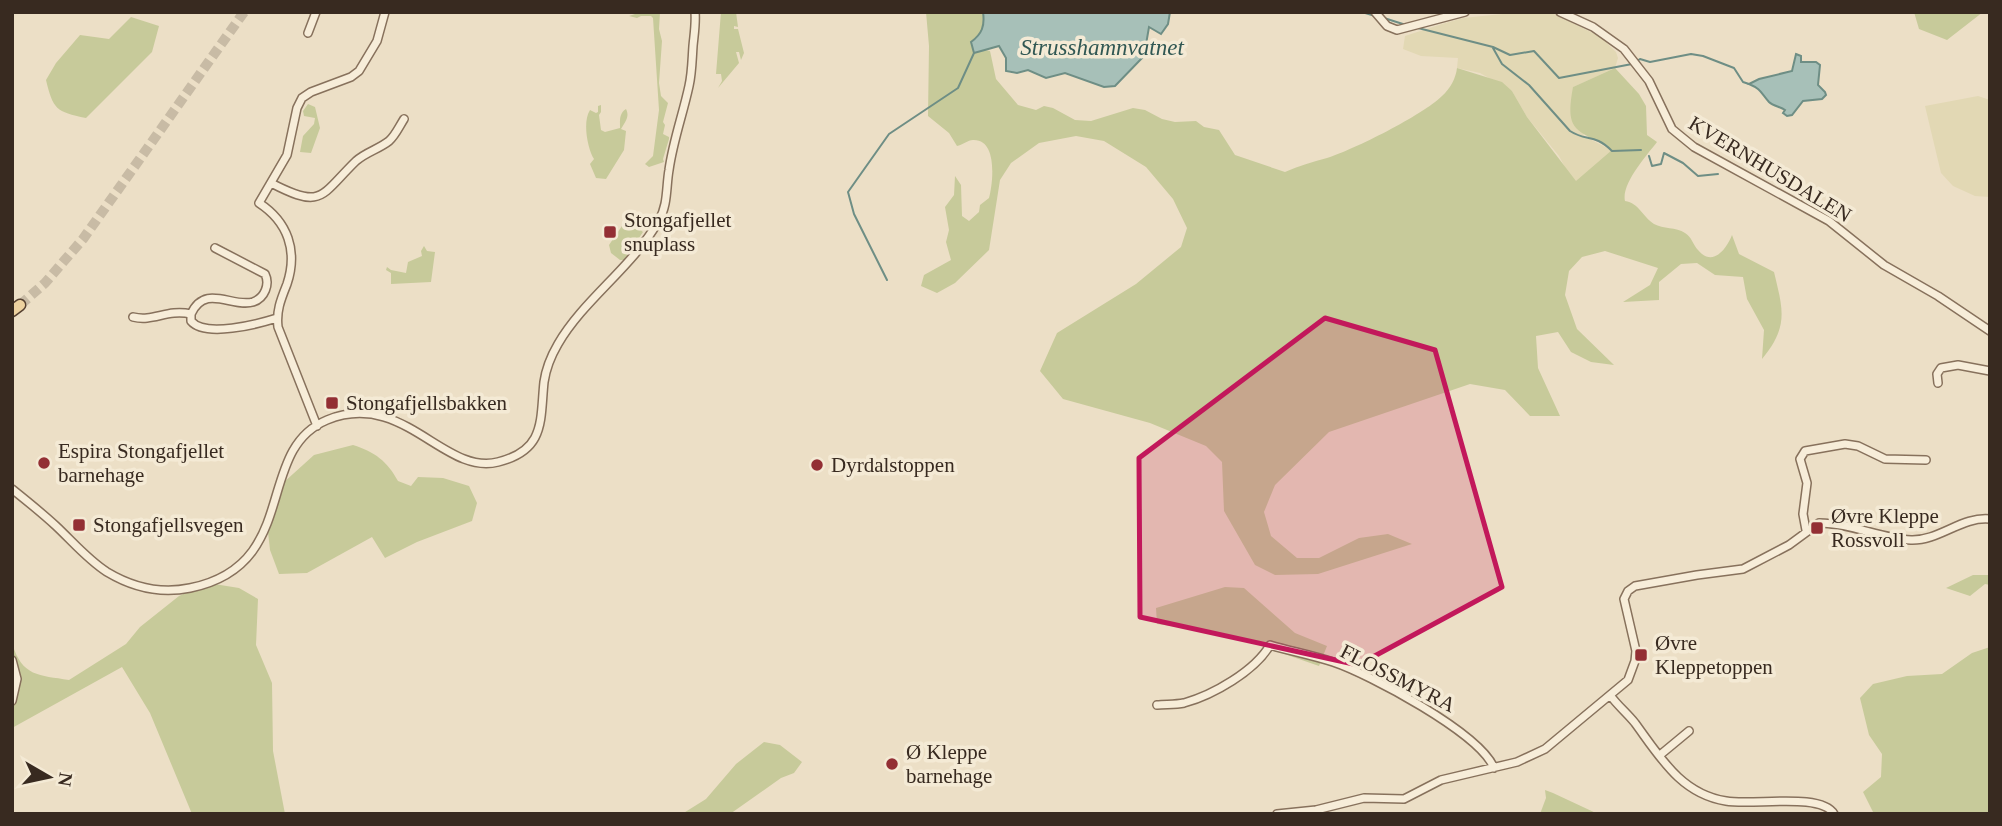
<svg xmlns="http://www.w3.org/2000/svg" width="2002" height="826" viewBox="0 0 2002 826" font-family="'Times New Roman',serif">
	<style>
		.farmland { fill: #e2d8b4 }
		.green { fill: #c7ca9a }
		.water { fill: #a7c0b8; stroke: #6e8e85; stroke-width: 2 }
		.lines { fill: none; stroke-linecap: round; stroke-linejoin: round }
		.stream { stroke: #6e8e85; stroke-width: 2 }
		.major-tunnel { stroke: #c8bba5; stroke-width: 10; stroke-dasharray: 10 5; stroke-linecap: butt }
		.minor-casing { stroke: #87715c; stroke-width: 10 }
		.major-casing { stroke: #554030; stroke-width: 13 }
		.minor { stroke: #f7edd9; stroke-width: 7 }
		.major { stroke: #edd2a0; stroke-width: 10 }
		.marked { fill: #c2185b; fill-opacity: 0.2; stroke: #c2185b; stroke-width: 5; stroke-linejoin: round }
		.poi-dot { fill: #932f34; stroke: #f4ead5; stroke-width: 2.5 }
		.labels { text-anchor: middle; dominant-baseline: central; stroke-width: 7; stroke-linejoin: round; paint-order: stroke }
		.street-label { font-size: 21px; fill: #382a20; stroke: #f4ead5 }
		.poi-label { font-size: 21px; fill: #382a20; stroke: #f4ead5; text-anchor: start }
		.water-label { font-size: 23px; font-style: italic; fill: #305753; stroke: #f4ead5 }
	</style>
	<rect width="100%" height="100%" fill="#ecdfc6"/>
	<!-- farmland -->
	<path class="farmland" d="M1522,12L1554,14L1601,37L1616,52L1618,58L1615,68L1573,87L1584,136L1613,151L1576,182L1568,173L1559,156L1527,117L1512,91L1480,73L1457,68L1458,58L1421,56L1403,49L1405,36L1442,24L1463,18Z
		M1978,96L1990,100V197L1975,196L1953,186L1941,173L1925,106Z"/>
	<!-- green -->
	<path class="green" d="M660,12L659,29L662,41L659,83L661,96L668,103L663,122L665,125L663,134L669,137V139L663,159L664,162L649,167L645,164L653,156L659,110L653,18L651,16H641L637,18L629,16L638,13Z
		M721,12H736L738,27L734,26V29H738L744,53L741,60L739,52H736L739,63L718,88L722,81L721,74H716Z
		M926,12H983L985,22L974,53L985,50L990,51L996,79L1018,105L1036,110L1044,106L1053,108L1075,120L1091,121L1133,108L1145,110L1162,119L1175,122L1196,121L1204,127L1219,130L1235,155L1285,172C1299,166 1312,162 1327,158C1353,150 1423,115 1442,96C1450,89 1456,78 1457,68L1502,82L1512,91L1527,117L1576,181L1612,150C1578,128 1564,135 1573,87L1615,68L1639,94L1646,106L1647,135L1657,142C1647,155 1621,184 1625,201C1639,203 1643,217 1654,224C1663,229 1676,227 1685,233C1692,237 1693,245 1698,250C1713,268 1727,248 1732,235L1739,254L1774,272C1783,310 1789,326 1762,359L1764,330L1747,299L1743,277L1715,275L1697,263L1681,264L1659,282V300L1623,302L1650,285L1658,268L1605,251L1582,257L1569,271L1565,295L1577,329L1614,365L1591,362L1571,352L1558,332L1536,336L1538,368L1560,416H1530L1505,390L1470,384L1329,432L1275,485L1264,512L1271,536L1297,558H1319L1359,538L1388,534L1412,544L1318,574L1275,575L1255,565L1224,511L1222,462L1206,446L1150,423L1063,399L1040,371L1057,333L1136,284L1181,247L1187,228L1173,199L1146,167L1104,141L1076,136L1039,143L1011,163L1000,180L989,250L955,283L937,293L921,286L924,275L951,260L946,242L949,230L945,207L954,195L955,176L961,185L962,216L969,221L979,212L980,205L989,198C993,183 998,139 973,140C968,140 962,145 957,146L949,133L928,116L929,46Z
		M1914,12H1983L1947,40L1919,29Z
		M131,17L159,26L152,52L86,118C56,112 53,109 46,80L56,63L80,35L109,39Z
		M308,104L315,107L320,128L311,153L300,152L303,136L314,124L315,118L304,116L303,111Z
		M601,105V112L599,115L601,130L605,132L620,128C620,121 619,113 626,109C630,117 625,122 621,129L626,131L624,150L606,179L596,178L590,164L594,159C588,150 582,122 590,110L596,113L598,112V106Z
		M624,223H632L643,232L624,260H620L611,253L609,245Z
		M424,246L427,251L435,252L431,282L391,284V273L386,270L387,267L391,270L406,273L408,262L422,256L421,251Z
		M353,445C375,452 387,461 398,481L411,486L418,477L443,478L469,486L477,503L472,521L417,542L385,558L372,537L307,573L279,574L270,550L267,523L283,483L314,455Z
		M1973,575H1990V585L1985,584L1970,596L1946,588Z
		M208,583L239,588L258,599L256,645L272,683L273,751L285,814H192L150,713L122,667L12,728V643C22,677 39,675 69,680L126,644L140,627L179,596Z
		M1225,587L1244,588L1295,633L1327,646L1319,666L1227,634L1157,624L1156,608Z
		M1990,647V814H1874L1863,792L1881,777L1882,754L1869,735L1860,698L1873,684L1907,676L1942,674L1972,653Z
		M764,742L780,745L802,762L794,773L781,778L730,814H682L706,799L736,764Z
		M1545,790L1553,793L1598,814H1540L1546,798Z"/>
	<!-- water -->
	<path class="water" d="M983,12H1170L1168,24L1161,34L1149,27L1144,56L1115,86L1104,87L1065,73L1046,78L1028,70L1017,73L1006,71V58L999,46L974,53L971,42C982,34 985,26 983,12Z
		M1796,54L1801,56V62H1816L1820,65L1818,85L1825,92L1826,95L1822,99L1803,101L1792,115L1787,116L1783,113L1785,110C1781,107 1773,106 1769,102C1761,93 1761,89 1749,84L1759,79L1792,71Z"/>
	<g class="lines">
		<!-- stream -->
		<path class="stream" d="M1362,12L1375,16
			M1384,18L1406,25
			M1418,28L1493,47L1510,55L1534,51L1559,78L1632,64
			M1493,48L1502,64L1529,85L1570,131C1587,142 1594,133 1612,151L1641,150
			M1637,61L1640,59L1650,62L1691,54L1703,56L1734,68L1743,82L1749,84
			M1649,156L1652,166L1661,164L1664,153L1683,163L1698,176L1718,174
			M887,280L854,214L848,192L889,134L958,88L974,53"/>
		<!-- major-tunnel -->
		<path class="major-tunnel" d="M20,305L45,283L83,239L244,12"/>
		<defs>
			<path id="minor" d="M1375,12L1387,26L1397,30L1465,12
				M1560,12L1593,27L1624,49L1649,81L1672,129L1694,147L1829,221L1884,265L1938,296L1990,331
				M308,33L316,12
				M271,183C323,210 320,196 356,161C366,152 379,149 389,141C395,136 399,127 404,119
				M191,314C205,283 232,308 253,302C265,298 270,284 265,274L215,248
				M133,317C154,322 166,309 191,314V321C205,338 258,324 277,318
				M1938,383L1937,374L1941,368L1958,365L1990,371
				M317,426L278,327C276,311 281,299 287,284C298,251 288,222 259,203L287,155L297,108L302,98L311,92L351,77L359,71L377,41L385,12
				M12,489C27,501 42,513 56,526C72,541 88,560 107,572C132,587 161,594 190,588C302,565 253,451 327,420C403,389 444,476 498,462C546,450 540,420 544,382C546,368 551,356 558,344C584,299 633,267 659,220C668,205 666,187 669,170C673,141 683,114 689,86C692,73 692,60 693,46C694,35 696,24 695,12
				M1806,530L1803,514L1807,483L1800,459L1805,451L1845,444L1858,446L1885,459L1926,460
				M12,660L17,679L12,701
				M1610,695C1617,705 1627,713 1635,723C1660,757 1681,794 1726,801C1752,806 1821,792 1834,814
				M1157,705C1165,704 1175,705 1184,703C1213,695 1255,671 1270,645C1290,651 1312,655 1333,662C1369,674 1480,733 1494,768
				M1660,755L1689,731
				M1277,814L1316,810L1364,798L1404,799L1441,780L1517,762L1545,749L1628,680L1635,661L1636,651L1624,599L1628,591L1635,586L1697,575L1743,569L1789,545L1819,523C1850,523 1880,538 1911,540C1939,541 1962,516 1990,519"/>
			<path id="major" d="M12,311L20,305"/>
		</defs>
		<!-- minor casing -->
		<use href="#minor" class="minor-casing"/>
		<!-- major casing -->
		<use href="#major" class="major-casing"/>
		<!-- minor -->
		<use href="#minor" class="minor"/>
		<!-- major -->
		<use href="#major" class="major"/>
	</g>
	<!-- marked area -->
	<path class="marked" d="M1325,318L1435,350L1502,587L1358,665L1140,617L1139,458Z"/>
	<!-- markers -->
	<g class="poi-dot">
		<rect x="603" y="225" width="14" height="14" rx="3.5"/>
		<rect x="325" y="396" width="14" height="14" rx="3.5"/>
		<circle cx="44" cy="463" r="7"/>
		<circle cx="817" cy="465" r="7"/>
		<rect x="72" y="518" width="14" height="14" rx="3.5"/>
		<rect x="1810" y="521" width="14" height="14" rx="3.5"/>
		<rect x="1634" y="648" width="14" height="14" rx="3.5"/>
		<circle cx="892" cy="764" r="7"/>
	</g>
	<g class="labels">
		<!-- street labels -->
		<g class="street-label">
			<text transform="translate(1770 169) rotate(31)">KVERNHUSDALEN</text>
			<text transform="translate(1398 678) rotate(27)">FLOSSMYRA</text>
		</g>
		<!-- poi labels -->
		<g class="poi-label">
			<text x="624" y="220">Stongafjellet<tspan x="624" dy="24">snuplass</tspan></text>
			<text x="346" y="403">Stongafjellsbakken</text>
			<text x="58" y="451">Espira Stongafjellet<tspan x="58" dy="24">barnehage</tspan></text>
			<text x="831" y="465">Dyrdalstoppen</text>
			<text x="1831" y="516">Øvre Kleppe<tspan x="1831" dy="24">Rossvoll</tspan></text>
			<text x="93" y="525">Stongafjellsvegen</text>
			<text x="1655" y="643">Øvre<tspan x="1655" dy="24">Kleppetoppen</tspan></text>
			<text x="906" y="752">Ø Kleppe<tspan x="906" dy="24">barnehage</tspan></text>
		</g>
		<!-- water labels -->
		<g class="water-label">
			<text x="1102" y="47">Strusshamnvatnet</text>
		</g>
	</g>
	<!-- border -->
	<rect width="2002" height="826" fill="none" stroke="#382a20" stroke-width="28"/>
	<!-- north arrow -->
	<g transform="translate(49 777) rotate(99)" stroke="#f4ead5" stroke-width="5" paint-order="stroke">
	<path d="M0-5L12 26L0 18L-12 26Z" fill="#382a20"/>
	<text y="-10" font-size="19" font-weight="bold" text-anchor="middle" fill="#382a20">N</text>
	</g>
</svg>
